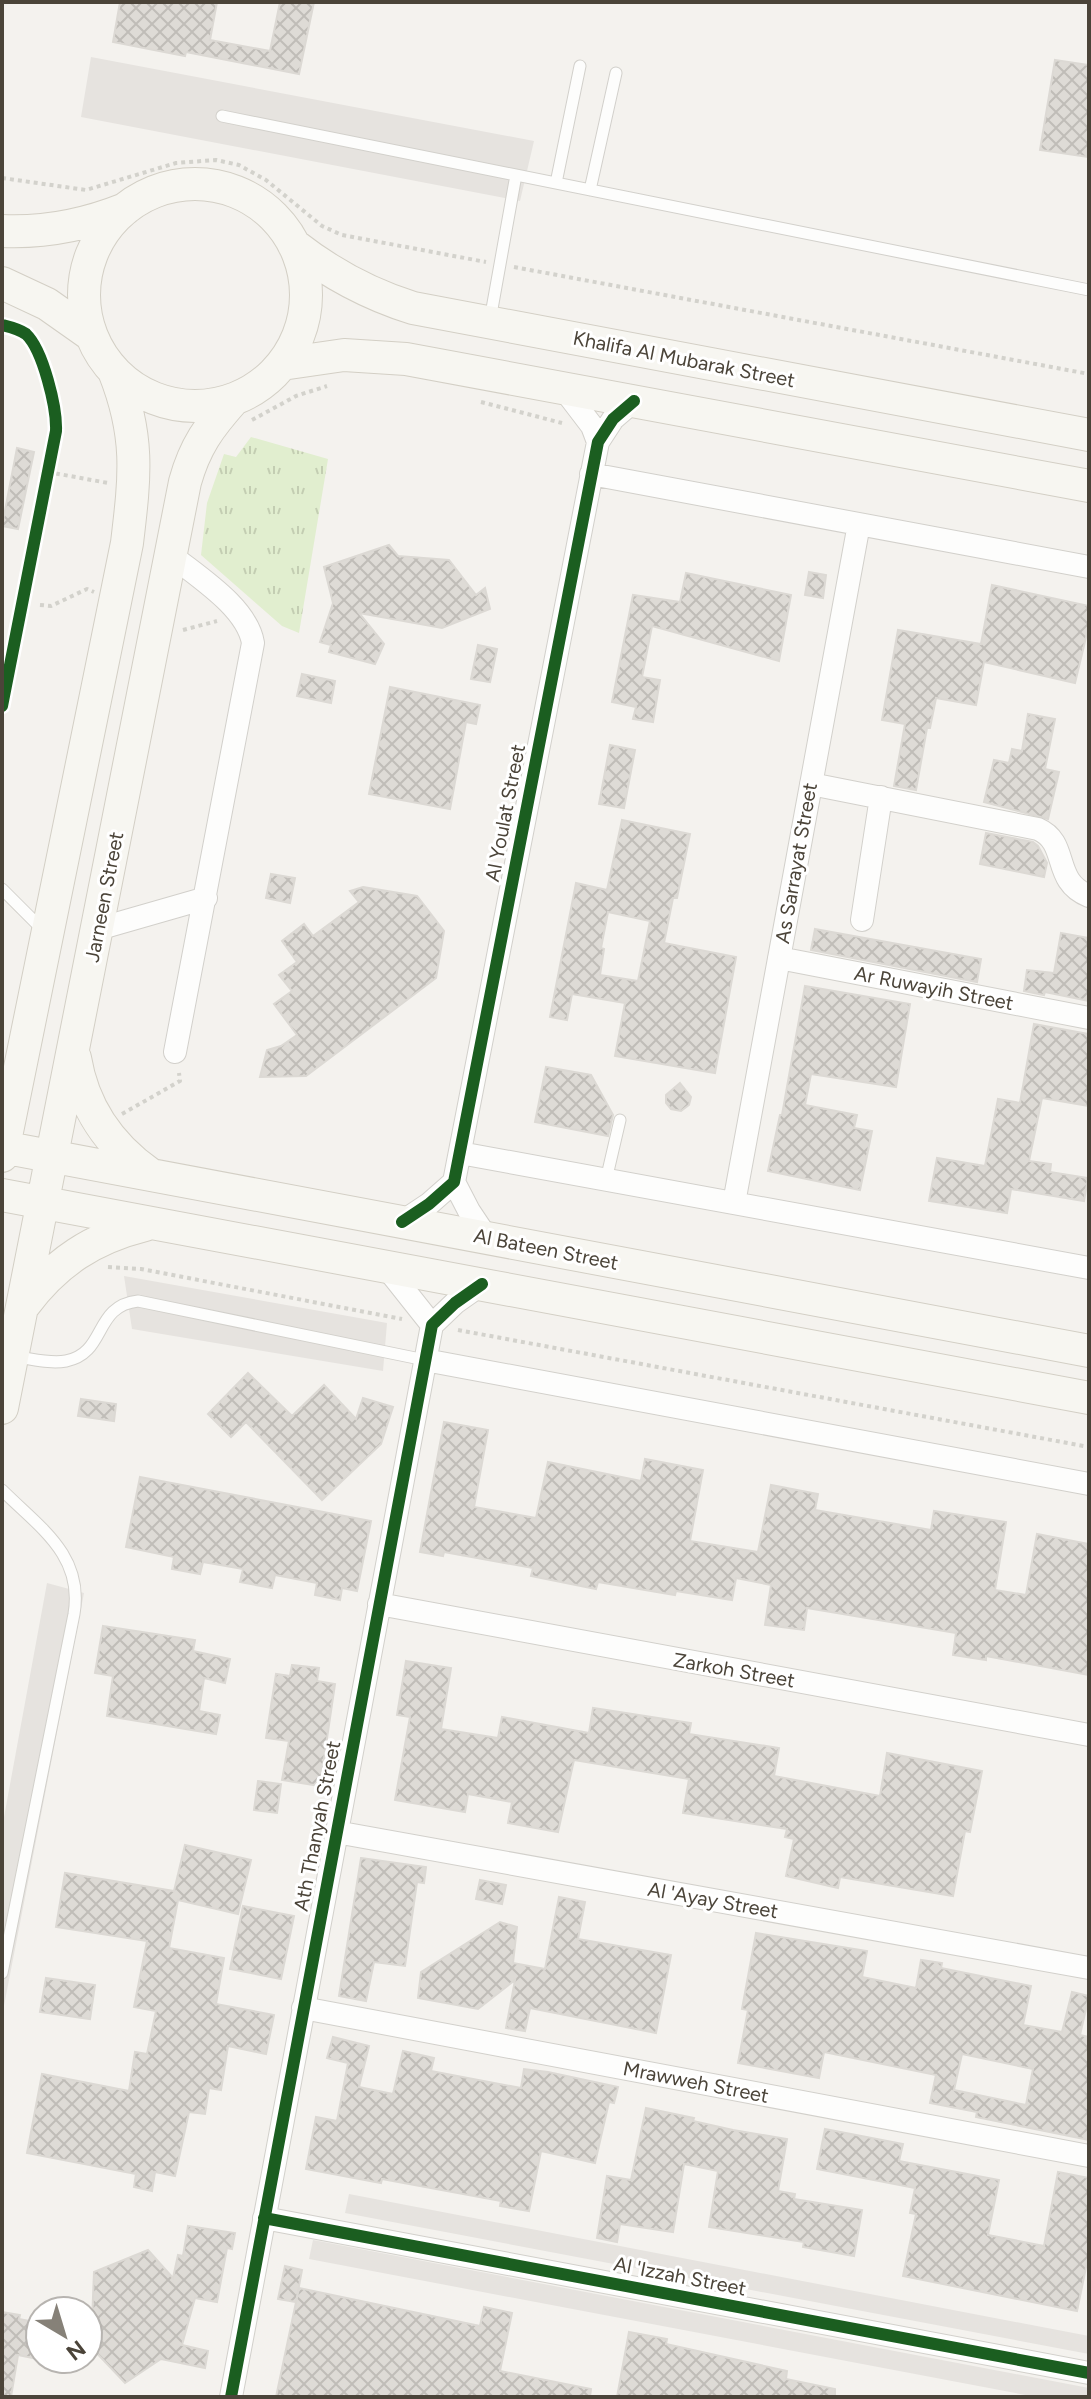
<svg xmlns="http://www.w3.org/2000/svg" width="1091" height="2399" viewBox="0 0 1091 2399" font-family="Figtree,sans-serif">
	<style>
		.grass { fill: url(#grass-tufts) }
		.parking { fill: #e6e3df }
		.building { fill: url(#building-cross-hatch); stroke: #dcd9d4; stroke-width: 2; fill-rule: evenodd }
		.lines { fill: none; stroke-linecap: round; stroke-linejoin: round }
		.service-casing { stroke: #d2d0cb; stroke-width: 13 }
		.minor-casing { stroke: #d2d0cb; stroke-width: 24 }
		.secondary-casing { stroke: #d3cfc5; stroke-width: 34 }
		.path { stroke: #d3d2cc; stroke-width: 4; stroke-dasharray: 4 4; stroke-linecap: butt }
		.service { stroke: #fdfdfc; stroke-width: 11 }
		.minor { stroke: #fdfdfc; stroke-width: 22 }
		.secondary { stroke: #f7f6f1; stroke-width: 32 }
		.cycleway-casing { stroke: #fff; stroke-width: 17 }
		.cycleway { stroke: #1b5e20; stroke-width: 12 }
		.labels { text-anchor: middle; dominant-baseline: central; stroke-width: 6; stroke-linejoin: round; paint-order: stroke }
		.street-label { font-size: 20px; fill: #4b4439; stroke: #fff }
	</style>
	<defs>
		<pattern id="grass-tufts" width="24" height="20" patternUnits="userSpaceOnUse" patternTransform="scale(2)"><rect width="24" height="20" fill="#e1eecf"/><path d="M3 7l-1-3M5 7V3M7 7l1-3M15 17l-1-3M17 17v-4M19 17l1-3" fill="none" stroke="#c3cdb2"/></pattern>
		<pattern id="building-cross-hatch" width="8" height="8" patternUnits="userSpaceOnUse" patternTransform="scale(2)"><rect width="8" height="8" fill="#dedbd6"/><path d="M0 0l8 8M0 8l8-8" fill="none" stroke="#c0bdb8"/></pattern>
	</defs>
	<rect width="100%" height="100%" fill="#f4f2ee"/>
	<!-- grass -->
	<path class="grass" d="M251,437L328,459L299,633L282,626L201,555L207,503L224,454L236,457Z"/>
	<!-- parking -->
	<path class="parking" d="M91,57L534,141L520,201L81,117Z
		M124,1276L387,1323L383,1371L132,1329Z
		M47,1583L84,1593L2,2016V1828Z
		M349,2194L1089,2336V2354L345,2213Z
		M313,2240L1089,2388V2397H1036L309,2259Z"/>
	<!-- building -->
	<path class="building" d="M120,2H217L210,40L270,51L280,2H314L299,74L186,52L185,56L113,42Z
		M1055,60L1089,65V157L1040,150Z
		M17,448L34,452L18,529L2,526Z
		M389,545L398,556L449,560L476,595L485,588L490,609L442,628L359,613L384,644L375,664L329,652L331,645L320,642L333,603L324,567Z
		M809,572L826,575L823,598L805,595Z
		M686,573L791,595L779,661L652,626L642,677L660,680L653,722L633,719L636,707L612,702L633,595L680,602Z
		M992,585L1089,606V625L1075,683L984,662L976,705L936,698L930,728H927L916,790L894,786L905,724L882,720L898,630L981,644Z
		M478,645L497,649L490,682L471,679Z
		M302,674L335,681L331,703L297,696Z
		M390,687L480,705L476,724L466,722L450,809L369,794Z
		M1028,714L1055,719L1045,769L1059,772L1048,819L984,802L994,760L1009,763L1012,749L1022,751Z
		M610,745L635,750L624,808L599,804Z
		M622,820L690,834L677,898H673L664,943L736,957L715,1073L615,1056L625,1003L572,994L567,1020L550,1017L576,883L607,890ZM608,912L650,921L638,981L600,975L604,949L601,948Z
		M986,833L1033,842L1038,846L1047,863L1044,877L980,864Z
		M271,874L295,878L290,903L266,898Z
		M363,887L417,896L444,931L436,978L306,1076L260,1077L267,1050L281,1046L297,1035L274,1004L292,991L279,975L297,962L282,941L304,924L313,936L359,902L350,891Z
		M815,929L981,959L977,982L811,950Z
		M1061,933L1089,938V1001L1045,992L1044,995L1024,991L1027,970L1054,973Z
		M805,986L910,1004L896,1087L811,1074L805,1105L857,1115L854,1128L872,1131L860,1190L768,1171L780,1115H782Z
		M1034,1024L1089,1034V1106L1042,1098L1029,1161L1051,1164L1050,1172L1088,1178L1084,1201L1011,1189L1007,1213L929,1201L937,1158L985,1166L998,1099L1020,1103Z
		M546,1067L591,1075L613,1115L608,1136L535,1122Z
		M680,1083L691,1097L689,1105L681,1111L671,1109L666,1103V1095Z
		M248,1373L292,1416L324,1385L356,1419L363,1398L393,1407L381,1444L322,1500L246,1422L231,1437L208,1414Z
		M81,1399L116,1404L114,1421L78,1416Z
		M444,1422L488,1430L474,1507L536,1518L548,1462L641,1481L645,1459L703,1470L690,1541L758,1552L771,1485L818,1494L815,1510L931,1530L934,1511L1006,1522L995,1590L1026,1595L1037,1534L1089,1544V1675L986,1656V1660L953,1655L956,1633L807,1608L804,1630L765,1625L771,1585L736,1578L732,1600L676,1591L675,1595L598,1582L596,1589L531,1576L533,1568L444,1552L443,1556L420,1552Z
		M140,1477L371,1521L357,1591L342,1588L340,1600L315,1595L317,1583L275,1575L272,1588L240,1582L243,1569L203,1562L200,1574L172,1569L174,1557L126,1547Z
		M103,1626L195,1640L193,1651L230,1659L225,1683L204,1678L199,1711L220,1715L216,1734L107,1716L113,1676L95,1673Z
		M406,1661L451,1668L441,1729L498,1738L502,1717L589,1733L593,1708L691,1723L689,1734L779,1748L774,1776L880,1796L887,1753L982,1771L970,1832L965,1831L953,1896L840,1877L838,1888L786,1876L794,1839L785,1837L787,1829L683,1813L689,1779L574,1760L558,1832L508,1823L512,1802L468,1794L465,1812L395,1800L410,1717L397,1715Z
		M292,1665L319,1668L317,1681L335,1684L320,1786L282,1780L289,1741L266,1738L276,1674L290,1676Z
		M258,1781L281,1784L277,1813L254,1810Z
		M185,1845L251,1860L238,1914L178,1900L169,1948L224,1958L216,2004L274,2015L266,2054L228,2046L221,2090L209,2088L205,2114L189,2112L175,2176L155,2172L152,2191L134,2187L136,2174L27,2153L42,2074L129,2091L135,2052L147,2054L156,2011L134,2007L147,1941L56,1927L65,1873L174,1891Z
		M361,1858L426,1867L424,1883L417,1882L405,1966L374,1962L366,2001L339,1996Z
		M480,1880L506,1885L502,1904L476,1899Z
		M559,1897L585,1902L578,1939L671,1955L656,2033L530,2008L525,2031L506,2028L515,1980L478,2009L418,1998L421,1972L500,1922L517,1927L513,1963L545,1969Z
		M243,1906L294,1916L281,1979L230,1969Z
		M756,1933L867,1951L862,1977L916,1988L921,1960L942,1963L941,1968L1031,1986L1023,2025L1062,2032L1072,1992L1089,1996L1080,2035L1089,2037V2140L976,2117L977,2112L930,2103L936,2075L824,2052L819,2078L738,2063L748,2010L742,2009ZM962,2054L1033,2069L1026,2105L954,2090Z
		M46,1978L95,1985L90,2019L40,2012Z
		M333,2037L369,2046L359,2087L393,2094L403,2051L434,2058L431,2071L521,2088L524,2069L548,2072L618,2087L614,2103L609,2102L595,2163L541,2151L529,2211L500,2206L501,2201L382,2179L381,2183L306,2169L316,2117L337,2121L348,2063L327,2058Z
		M646,2108L694,2118L693,2121L733,2130L787,2139L778,2191L795,2194L794,2199L862,2210L854,2256L803,2247L804,2242L709,2227L718,2171L684,2164L673,2232L620,2224L617,2242L597,2238L607,2176L631,2180Z
		M825,2129L903,2144L899,2161L999,2180L988,2235L1044,2246L1058,2172L1089,2178V2253L1077,2311L903,2276L916,2214L910,2213L915,2188L817,2169Z
		M188,2226L235,2233L232,2249L227,2248L217,2302L195,2298L182,2345L208,2351L205,2368L161,2359L125,2383L91,2347L94,2272L148,2250L173,2278L178,2255L183,2256Z
		M285,2266L302,2270L296,2302L278,2299Z
		M299,2288L480,2326L484,2307L512,2313L500,2371L591,2389L590,2397H276Z
		M2,2312L20,2315L19,2319L40,2323L33,2358L18,2355L11,2397L2,2396Z
		M629,2332L667,2339L666,2344L787,2371L786,2379L835,2389V2397H617Z"/>
	<g class="lines">
		<defs>
			<path id="service" d="M222,116L1089,290
				M556,183L580,66
				M590,190L616,73
				M490,320L516,175
				M2,889L44,931
				M606,1180L620,1120
				M17,1357C33,1359 50,1364 66,1361C107,1353 93,1306 138,1301L425,1360
				M2,1490C39,1527 84,1555 74,1614L2,1973"/>
			<path id="minor" d="M563,388L592,426L598,442
				M591,474L1089,567
				M171,555C198,577 247,607 253,643L175,1052
				M811,784L1038,829C1070,843 1051,881 1089,896
				M862,920L881,797
				M98,929L206,898
				M779,958L1089,1018
				M460,1153L1089,1268
				M454,1182L469,1211L487,1238
				M734,1203L859,524
				M402,1222L429,1204L454,1182L598,442L613,419L634,401
				M386,1267L432,1325
				M425,1360L1089,1484
				M379,1604L1089,1735
				M336,1832L1089,1968
				M303,2008L1089,2156
				M264,2218L1089,2373
				M231,2397L432,1325L455,1303L482,1284"/>
			<path id="secondary" d="M84 295a111 111 0 1 1 222 0a111 111 0 1 1-222 0Z
				M2,231C45,233 85,225 125,209
				M294,245C331,274 368,294 413,308L1089,435
				M2,283L47,304L91,335
				M282,364L344,355L406,359L1089,486
				M75,1058C83,1107 110,1146 150,1174
				M2,1147L1089,1351
				M2,1156L127,543C135,476 140,436 114,371
				M2,1195L1089,1398
				M24,1305C56,1262 93,1238 145,1225
				M2,1408L185,482C195,446 209,427 234,399"/>
		</defs>
		<!-- service casing -->
		<use href="#service" class="service-casing"/>
		<!-- minor casing -->
		<use href="#minor" class="minor-casing"/>
		<!-- secondary casing -->
		<use href="#secondary" class="secondary-casing"/>
		<!-- path -->
		<path class="path" d="M2,178L86,190L176,163L216,160L239,165L266,180L322,226L342,235L486,262
			M514,267L1089,374
			M481,402L562,423
			M252,420L296,396L327,386
			M48,472L108,483
			M40,605L51,606L87,589L94,592
			M183,630L217,621
			M122,1114L180,1081L179,1073
			M108,1267L141,1269L402,1319
			M458,1330L1089,1447"/>
		<!-- service -->
		<use href="#service" class="service"/>
		<!-- minor -->
		<use href="#minor" class="minor"/>
		<!-- secondary -->
		<use href="#secondary" class="secondary"/>
		<defs>
			<path id="cycleway" d="M2,325C10,327 19,329 26,334C43,350 57,408 56,431L2,706
				M402,1222L429,1204L454,1182L598,442L613,419L634,401
				M264,2218L1089,2373
				M231,2397L432,1325L455,1303L482,1284"/>
		</defs>
		<!-- cycleway casing -->
		<use href="#cycleway" class="cycleway-casing"/>
		<!-- cycleway -->
		<use href="#cycleway" class="cycleway"/>
	</g>
	<g class="labels">
		<!-- street labels -->
		<g class="street-label">
			<text transform="translate(684 359) rotate(11)">Khalifa Al Mubarak Street</text>
			<text transform="translate(505 813) rotate(-79)">Al Youlat Street</text>
			<text transform="translate(796 863) rotate(-80)">As Sarrayat Street</text>
			<text transform="translate(104 897) rotate(-79)">Jarneen Street</text>
			<text transform="translate(934 988) rotate(11)">Ar Ruwayih Street</text>
			<text transform="translate(546 1249) rotate(11)">Al Bateen Street</text>
			<text transform="translate(734 1670) rotate(10)">Zarkoh Street</text>
			<text transform="translate(317 1826) rotate(-79)">Ath Thanyah Street</text>
			<text transform="translate(713 1900) rotate(10)">Al 'Ayay Street</text>
			<text transform="translate(696 2082) rotate(11)">Mrawweh Street</text>
			<text transform="translate(680 2276) rotate(11)">Al 'Izzah Street</text>
		</g>
	</g>
	<!-- border -->
	<rect width="1091" height="2399" fill="none" stroke="#4b4439" stroke-width="8"/>
	<!-- north arrow -->
	<g transform="translate(64 2335) rotate(142)"><circle r="38" fill="#ffffff" stroke="#b7b4b0" stroke-width="2"/>
	<path d="M0-6L14 30L0 20L-14 30Z" fill="#868178"/>
	<text y="-12" font-size="22" font-weight="bold" text-anchor="middle" fill="#4b4439">N</text>
	</g>
</svg>
